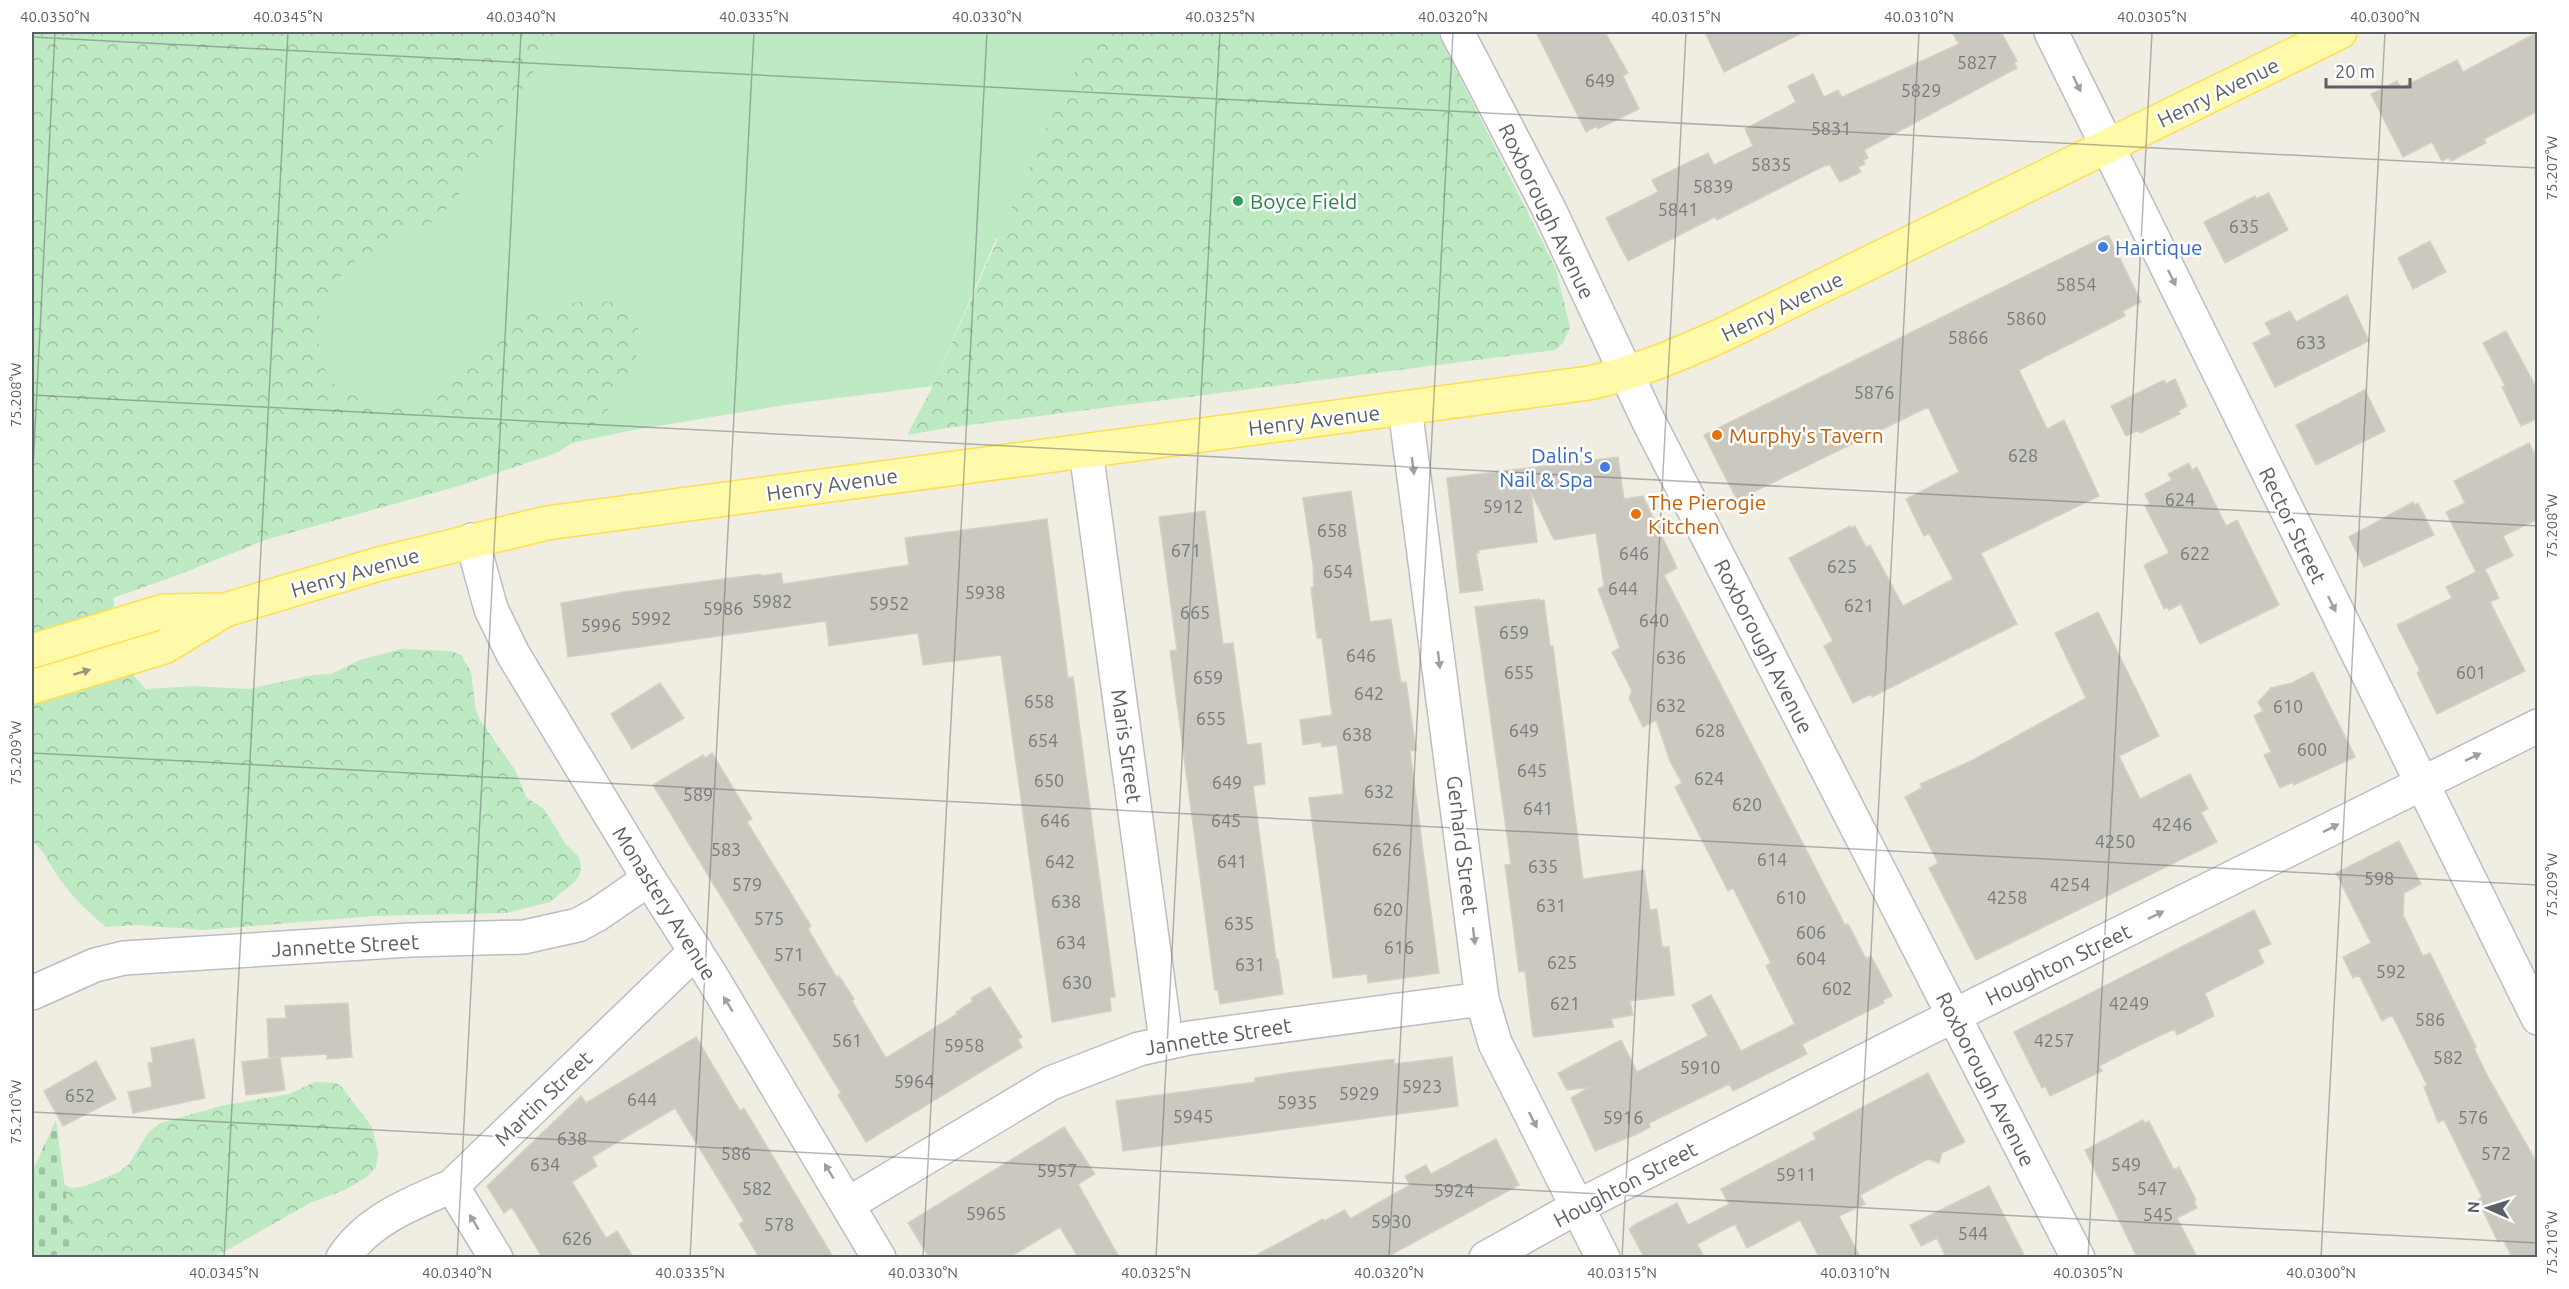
<svg xmlns="http://www.w3.org/2000/svg" width="2569" height="1289" viewBox="0 0 2569 1289" font-family="Ubuntu,sans-serif">
	<style>
		.grass { fill: #bdeac2 }
		.forest { fill: url(#forest-crowns) }
		.cemetery { fill: url(#cemetery-stones) }
		.building { fill: #cbc8c0; stroke: #d5d1c1; stroke-width: 1.5 }
		.lines { fill: none; stroke-linecap: round; stroke-linejoin: round }
		.minor-casing { stroke: #bbbdc4; stroke-width: 36 }
		.major-casing { stroke: #ffdf4d; stroke-width: 36 }
		.minor { stroke: #fff; stroke-width: 33 }
		.major { stroke: #fffaa9; stroke-width: 33 }
		.oneway { fill: #9d9fa3 }
		.oneway2 { fill: #94957d }
		.ticks { fill: none; stroke: #5b5f66; stroke-width: 1.5; stroke-opacity: 0.45 }
		.leisure-dot { fill: #2e9e5b; stroke: #fff; stroke-width: 2 }
		.shop-dot { fill: #3f7fe0; stroke: #fff; stroke-width: 2 }
		.food-dot { fill: #e8710a; stroke: #fff; stroke-width: 2 }
		.labels { text-anchor: middle; dominant-baseline: central; stroke-width: 5; stroke-linejoin: round; paint-order: stroke }
		.number-label { font-size: 18px; fill: #77797c }
		.street-label { font-size: 21px; fill: #5b5f66; stroke: #fff }
		.leisure-label { font-size: 21px; fill: #27864d; stroke: #fff; text-anchor: start }
		.shop-label { font-size: 21px; fill: #366cbe; stroke: #fff; text-anchor: start }
		.food-label { font-size: 21px; fill: #c56008; stroke: #fff; text-anchor: start }
		.neatline { fill: none; stroke: #5b5f66; stroke-width: 2 }
		.ticks-label { font-size: 15px; text-anchor: middle; fill: #5b5f66 }
	</style>
	<defs>
		<pattern id="forest-crowns" width="20" height="18" patternUnits="userSpaceOnUse" patternTransform="scale(1.5)"><rect width="20" height="18" fill="#bdeac2"/><path d="M2 6a3 3 0 1 1 6 0M12 15a3 3 0 1 1 6 0" fill="none" stroke="#9dc1a1"/></pattern>
		<pattern id="cemetery-stones" width="16" height="16" patternUnits="userSpaceOnUse" patternTransform="scale(1.5)"><rect width="16" height="16" fill="#bdeac2"/><path d="M2 7V4a2 2 0 0 1 4 0v3zM10 15v-3a2 2 0 0 1 4 0v3z" fill="#9dc1a1"/></pattern>
	</defs>
	<rect width="100%" height="100%" fill="#f0eee3"/>
	<!-- grass -->
	<path class="grass" d="M520,32H1392L996,239L933,386L791,404L633,430L409,478L308,364L319,291Z"/>
	<!-- forest -->
	<path class="forest" d="M32,32H560L522,89L490,153L440,218L350,264L329,290L318,320L319,350L329,380L352,395L385,407L420,403L455,381L477,350L520,319L549,307L595,299L623,305L639,322L636,365L616,400L587,434L554,454L459,486L268,539L178,575L113,598L115,610L134,676L146,689L194,686L248,689L313,675L331,674L360,660L401,649L451,651L461,655L471,672L476,711L480,720L515,770L527,798L544,809L565,843L578,856L581,865L580,874L574,883L550,902L506,913L374,916L204,930L137,925L106,927C89,913 73,898 60,879C50,866 45,851 32,841Z
		M1095,32H1437L1556,269L1570,327L1563,343L1555,350L953,427L907,435L933,386L1047,127Z
		M315,1082L336,1083L342,1087L372,1127L378,1152L376,1167L368,1176L347,1189L310,1203L222,1253L206,1258H32L59,1182L71,1188L85,1186L119,1172L129,1164L148,1133L160,1123L225,1105L289,1094Z"/>
	<!-- cemetery -->
	<path class="cemetery" d="M56,1120L74,1257H32V1172Z"/>
	<!-- building -->
	<path class="building" d="M1536,32H1605L1628,73L1623,76L1639,109L1598,129L1597,126L1586,132Z
		M1705,32H1804L1724,72Z
		M1952,32H2001L2017,61L2014,63L2017,68L1864,150L1868,158L1863,160L1865,164L1858,167L1861,172L1840,182L1830,165L1824,166L1717,220L1715,217L1628,261L1606,218L1658,192L1652,180L1708,153L1714,165L1753,146L1745,129L1796,102L1788,86L1813,74L1824,97L1838,90L1842,97L1959,44Z
		M2538,32V111L2484,139L2486,143L2451,161L2449,157L2442,161L2432,142L2403,157L2371,94L2397,81L2401,88L2457,60L2463,72Z
		M2269,193L2288,230L2225,263L2204,222L2255,196L2256,199Z
		M2106,236H2109L2141,302L2123,311L2125,316L2019,370L2047,429L2064,420L2099,496L1981,553L2017,624L1872,697L1871,694L1853,703L1824,646L1833,641L1789,558L1850,526L1851,528L1855,526L1866,547L1870,545L1903,606L1953,579L1929,533L1924,536L1906,499L1959,472L1928,407L1737,500L1704,435Z
		M2430,241L2446,272L2413,289L2398,258Z
		M2347,295L2369,341L2275,387L2253,343L2271,334L2265,323L2290,311L2296,322Z
		M2506,331L2538,391V418L2521,426L2502,387L2505,386L2483,343Z
		M2175,379L2187,406L2178,411L2180,414L2140,433L2138,430L2126,436L2111,406L2164,380L2166,384Z
		M2365,390L2385,431L2316,465L2296,425Z
		M2529,443L2538,460V519L2503,536L2513,556L2485,569L2499,598L2490,602L2525,671L2437,714L2417,673L2420,671L2397,625L2452,598L2446,587L2476,572L2446,512L2465,503L2454,481Z
		M1618,457L1624,499L1643,496L1677,568L1664,575L1845,925L1848,924L1866,959L1871,956L1892,996L1883,1000L1884,1003L1802,1044L1807,1054L1733,1091L1729,1084L1649,1123L1650,1127L1637,1134L1595,1151L1571,1098L1590,1087L1567,1090L1558,1073L1621,1040L1637,1072L1708,1036L1692,1005L1711,995L1741,1051L1795,1024L1766,966L1771,963L1733,888L1728,891L1675,787L1682,783L1670,761L1656,720L1643,727L1629,698L1632,691L1612,652L1620,648L1598,589L1604,586L1596,533L1554,540L1531,492L1537,542L1478,550L1479,553H1476L1483,590L1460,593L1447,478Z
		M2189,463L2192,470L2197,467L2226,526L2237,520L2279,605L2200,644L2181,604L2169,610L2167,607L2164,609L2144,565L2169,553L2145,506L2150,504L2145,494L2172,480L2168,474Z
		M1351,491L1370,622L1391,619L1401,683L1406,682L1416,750L1410,751L1439,973L1368,983L1367,974L1333,978L1309,798L1344,794L1343,790L1337,745L1322,747L1321,742L1303,745L1300,720L1332,715L1322,638H1317L1311,588L1314,587L1313,565L1303,498Z
		M2413,502L2415,505L2418,503L2434,535L2364,567L2349,537Z
		M1205,511L1223,644L1233,643L1247,745L1261,743L1265,784L1253,786L1276,959H1278L1283,994L1220,1004L1218,990H1215L1170,651L1177,650L1159,517Z
		M1047,519L1068,678L1073,677L1115,997H1110L1111,1011L1052,1022L1001,655L923,665L918,633L829,646L826,621L568,657L561,603L624,592L761,574V576L781,573L783,584L909,565L905,538Z
		M1539,599V601L1544,600L1550,646H1553L1583,879L1644,870L1650,910L1657,909L1662,947H1669L1674,995L1630,1001L1633,1015L1611,1019L1614,1027L1535,1037L1533,1036L1525,971L1519,972L1514,933L1505,865L1511,864L1475,607Z
		M2098,612L2159,736L2119,756L2140,799L2190,774L2208,809L2201,812L2217,842L1976,960L1929,868L1938,863L1905,797L1922,788L1920,784L1971,761L2086,698L2055,633Z
		M2313,672L2355,757L2294,785L2293,782L2280,788L2264,755L2271,752L2254,716L2263,711L2258,702L2271,688L2292,683Z
		M660,683L684,718L632,749L611,714Z
		M712,753L752,819L747,822L811,926L808,929L837,978L839,976L854,999L852,1001L886,1058L957,1014L956,1012L973,1001L971,998L990,987L1022,1037L1018,1039L1022,1047L866,1142L838,1095L841,1093L653,785L703,755L705,758Z
		M2399,841L2421,884L2404,893L2403,915L2423,956L2430,953L2476,1047L2474,1048L2487,1075L2538,1165V1257H2512L2503,1239L2498,1242L2478,1200L2482,1197L2444,1120L2438,1122L2424,1087L2427,1085L2392,1015L2382,1021L2359,975L2353,978L2343,957L2371,943L2336,873Z
		M2254,910L2271,944L2258,950L2264,963L2205,993L2214,1016L2177,1035L2174,1029L2138,1046L2099,1066L2102,1071L2050,1096L2045,1086L2042,1088L2014,1032Z
		M348,1003L352,1057L327,1059V1054L280,1057L285,1090L246,1095L242,1062L280,1057L269,1058L267,1019L286,1018L285,1006Z
		M696,1037L740,1111L744,1108L833,1257H759L739,1224L744,1221L675,1108L592,1157L597,1166L572,1182L606,1238L617,1231L633,1257H542L512,1207L504,1213L487,1186L581,1096L586,1103Z
		M194,1039L205,1098L133,1113L128,1092L152,1087L148,1063L153,1062L151,1048Z
		M1452,1057L1458,1106L1123,1151L1116,1101L1255,1082V1078L1288,1073L1394,1059V1064Z
		M96,1061L116,1099L63,1126L44,1091Z
		M1928,1073L1965,1142L1942,1153L1939,1163L1928,1159L1860,1195L1865,1204L1839,1216L1860,1257H1819L1800,1220L1747,1248L1735,1224L1697,1244L1704,1257H1644L1629,1229L1636,1224L1677,1203L1688,1225L1729,1204L1721,1189L1816,1139L1813,1133Z
		M2143,1120L2145,1123L2149,1121L2174,1170L2179,1167L2196,1200L2194,1201L2197,1208L2177,1218L2197,1257H2137L2085,1150Z
		M1064,1127L1095,1174L1078,1184L1119,1257H1078L1060,1227L1010,1257H929L908,1223Z
		M1496,1139L1519,1185L1387,1257H1253L1323,1219L1324,1221L1345,1210L1350,1219L1410,1185L1405,1176L1426,1165L1431,1174Z
		M1989,1186L2025,1257H1946L1937,1238L1921,1246L1910,1225Z"/>
	<g class="lines">
		<defs>
			<path id="minor" d="M1457,32L1549,209L1649,422L2078,1258
				M2051,32L2538,1018
				M1405,408L1482,999L1495,1043L1603,1258
				M1086,451L1166,1041
				M472,540L491,609L513,654L649,879L710,974L879,1258
				M32,993L95,965L124,958L410,940L524,937L578,925L598,914L649,879
				M452,1186L496,1258
				M848,1204L1051,1083L1139,1049L1189,1038L1482,999
				M343,1258C368,1220 412,1203 452,1186L696,951
				M1486,1258L1577,1207L1927,1029L2538,726"/>
			<path id="major" d="M32,651L164,611L225,610
				M32,687L164,647L225,610L379,564L547,523L1589,383C1635,373 1677,355 1720,336L2340,32"/>
		</defs>
		<!-- minor casing -->
		<use href="#minor" class="minor-casing"/>
		<!-- major casing -->
		<use href="#major" class="major-casing"/>
		<!-- minor -->
		<use href="#minor" class="minor"/>
		<!-- major -->
		<use href="#major" class="major"/>
	</g>
	<!-- one-way arrows -->
	<defs><path id="oneway-solid" d="M-6-.8H1V-3.2L6.5 0L1 3.2V.8H-6Z" transform="scale(1.5)"/></defs>
	<g class="oneway">
		<use href="#oneway-solid" transform="translate(2077 84) rotate(64)"/>
		<use href="#oneway-solid" transform="translate(2172 278) rotate(64)"/>
		<use href="#oneway-solid" transform="translate(1413 466) rotate(82)"/>
		<use href="#oneway-solid" transform="translate(2332 604) rotate(64)"/>
		<use href="#oneway-solid" transform="translate(1439 660) rotate(83)"/>
		<use href="#oneway-solid" transform="translate(2473 757) rotate(-26)"/>
		<use href="#oneway-solid" transform="translate(2331 828) rotate(-27)"/>
		<use href="#oneway-solid" transform="translate(2156 915) rotate(-26)"/>
		<use href="#oneway-solid" transform="translate(1474 936) rotate(83)"/>
		<use href="#oneway-solid" transform="translate(728 1004) rotate(-121)"/>
		<use href="#oneway-solid" transform="translate(1533 1120) rotate(63)"/>
		<use href="#oneway-solid" transform="translate(829 1171) rotate(-121)"/>
		<use href="#oneway-solid" transform="translate(474 1222) rotate(-121)"/>
	</g>
	<use class="oneway2" href="#oneway-solid" transform="translate(82 672) rotate(-17)"/>
	<!-- ticks -->
	<path class="ticks" d="M32,37L2538,168M32,395L2538,526M32,489L55,32M32,753L2538,885M32,1112L2538,1243M224,1258L288,32M457,1258L521,32M690,1258L754,32M923,1258L987,32M1156,1258L1220,32M1389,1258L1453,32M1622,1258L1686,32M1855,1258L1919,32M2088,1258L2152,32M2321,1258L2385,32"/>
	<!-- markers -->
	<circle class="leisure-dot" cx="1238" cy="201" r="6"/>
	<g class="shop-dot">
		<circle cx="2103" cy="247" r="6"/>
		<circle cx="1605" cy="467" r="6"/>
	</g>
	<g class="food-dot">
		<circle cx="1717" cy="435" r="6"/>
		<circle cx="1636" cy="514" r="6"/>
	</g>
	<g class="labels">
		<!-- number labels -->
		<g class="number-label">
			<text x="1977" y="62">5827</text>
			<text x="1600" y="80">649</text>
			<text x="1921" y="90">5829</text>
			<text x="1831" y="128">5831</text>
			<text x="1771" y="164">5835</text>
			<text x="1713" y="186">5839</text>
			<text x="1678" y="209">5841</text>
			<text x="2244" y="226">635</text>
			<text x="2076" y="284">5854</text>
			<text x="2026" y="318">5860</text>
			<text x="1968" y="337">5866</text>
			<text x="2311" y="342">633</text>
			<text x="1874" y="392">5876</text>
			<text x="2023" y="455">628</text>
			<text x="2180" y="499">624</text>
			<text x="1503" y="506">5912</text>
			<text x="1332" y="530">658</text>
			<text x="1186" y="550">671</text>
			<text x="1634" y="553">646</text>
			<text x="2195" y="553">622</text>
			<text x="1842" y="566">625</text>
			<text x="1338" y="571">654</text>
			<text x="1623" y="588">644</text>
			<text x="985" y="592">5938</text>
			<text x="772" y="601">5982</text>
			<text x="889" y="603">5952</text>
			<text x="1859" y="605">621</text>
			<text x="723" y="608">5986</text>
			<text x="1195" y="612">665</text>
			<text x="651" y="618">5992</text>
			<text x="1654" y="620">640</text>
			<text x="601" y="625">5996</text>
			<text x="1514" y="632">659</text>
			<text x="1361" y="655">646</text>
			<text x="1671" y="657">636</text>
			<text x="1519" y="672">655</text>
			<text x="2471" y="672">601</text>
			<text x="1208" y="677">659</text>
			<text x="1369" y="693">642</text>
			<text x="1039" y="701">658</text>
			<text x="1671" y="705">632</text>
			<text x="2288" y="706">610</text>
			<text x="1211" y="718">655</text>
			<text x="1524" y="730">649</text>
			<text x="1710" y="730">628</text>
			<text x="1357" y="734">638</text>
			<text x="1043" y="740">654</text>
			<text x="2312" y="749">600</text>
			<text x="1532" y="770">645</text>
			<text x="1709" y="778">624</text>
			<text x="1049" y="780">650</text>
			<text x="1227" y="782">649</text>
			<text x="1379" y="791">632</text>
			<text x="698" y="794">589</text>
			<text x="1747" y="804">620</text>
			<text x="1538" y="808">641</text>
			<text x="1055" y="820">646</text>
			<text x="1226" y="820">645</text>
			<text x="2172" y="824">4246</text>
			<text x="2115" y="841">4250</text>
			<text x="726" y="849">583</text>
			<text x="1387" y="849">626</text>
			<text x="1772" y="859">614</text>
			<text x="1060" y="861">642</text>
			<text x="1232" y="861">641</text>
			<text x="1543" y="866">635</text>
			<text x="2379" y="878">598</text>
			<text x="747" y="884">579</text>
			<text x="2070" y="884">4254</text>
			<text x="1791" y="897">610</text>
			<text x="2007" y="897">4258</text>
			<text x="1066" y="901">638</text>
			<text x="1551" y="905">631</text>
			<text x="1388" y="909">620</text>
			<text x="769" y="918">575</text>
			<text x="1239" y="923">635</text>
			<text x="1811" y="932">606</text>
			<text x="1071" y="942">634</text>
			<text x="1399" y="947">616</text>
			<text x="789" y="954">571</text>
			<text x="1811" y="958">604</text>
			<text x="1562" y="962">625</text>
			<text x="1250" y="964">631</text>
			<text x="2391" y="971">592</text>
			<text x="1077" y="982">630</text>
			<text x="1837" y="988">602</text>
			<text x="812" y="989">567</text>
			<text x="1565" y="1003">621</text>
			<text x="2129" y="1003">4249</text>
			<text x="2430" y="1019">586</text>
			<text x="847" y="1040">561</text>
			<text x="2054" y="1040">4257</text>
			<text x="964" y="1045">5958</text>
			<text x="2448" y="1057">582</text>
			<text x="1700" y="1067">5910</text>
			<text x="914" y="1081">5964</text>
			<text x="1422" y="1086">5923</text>
			<text x="1359" y="1093">5929</text>
			<text x="80" y="1095">652</text>
			<text x="642" y="1099">644</text>
			<text x="1297" y="1102">5935</text>
			<text x="1193" y="1116">5945</text>
			<text x="1623" y="1117">5916</text>
			<text x="2473" y="1117">576</text>
			<text x="572" y="1138">638</text>
			<text x="736" y="1153">586</text>
			<text x="2496" y="1153">572</text>
			<text x="545" y="1164">634</text>
			<text x="2126" y="1164">549</text>
			<text x="1057" y="1170">5957</text>
			<text x="1796" y="1174">5911</text>
			<text x="757" y="1188">582</text>
			<text x="2152" y="1188">547</text>
			<text x="1454" y="1190">5924</text>
			<text x="986" y="1213">5965</text>
			<text x="2158" y="1214">545</text>
			<text x="1391" y="1221">5930</text>
			<text x="779" y="1224">578</text>
			<text x="1973" y="1233">544</text>
			<text x="577" y="1238">626</text>
		</g>
		<!-- street labels -->
		<g class="street-label">
			<text transform="translate(2218 92) rotate(-26)">Henry Avenue</text>
			<text transform="translate(1547 211) rotate(64)">Roxborough Avenue</text>
			<text transform="translate(1782 306) rotate(-26)">Henry Avenue</text>
			<text transform="translate(1314 420) rotate(-7)">Henry Avenue</text>
			<text transform="translate(832 484) rotate(-8)">Henry Avenue</text>
			<text transform="translate(2293 525) rotate(64)">Rector Street</text>
			<text transform="translate(355 572) rotate(-16)">Henry Avenue</text>
			<text transform="translate(1764 646) rotate(63)">Roxborough Avenue</text>
			<text transform="translate(1127 746) rotate(82)">Maris Street</text>
			<text transform="translate(1463 845) rotate(83)">Gerhard Street</text>
			<text transform="translate(665 903) rotate(58)">Monastery Avenue</text>
			<text transform="translate(345 945) rotate(-3)">Jannette Street</text>
			<text transform="translate(2058 964) rotate(-26)">Houghton Street</text>
			<text transform="translate(1218 1036) rotate(-9)">Jannette Street</text>
			<text transform="translate(1986 1079) rotate(63)">Roxborough Avenue</text>
			<text transform="translate(543 1098) rotate(-44)">Martin Street</text>
			<text transform="translate(1625 1184) rotate(-28)">Houghton Street</text>
		</g>
		<!-- leisure labels -->
		<g class="leisure-label">
			<text x="1250" y="201">Boyce Field</text>
		</g>
		<!-- shop labels -->
		<g class="shop-label">
			<text x="2115" y="247">Hairtique</text>
			<text x="1593" y="455" text-anchor="end">Dalin's<tspan x="1593" dy="24">Nail &amp; Spa</tspan></text>
		</g>
		<!-- food labels -->
		<g class="food-label">
			<text x="1729" y="435">Murphy's Tavern</text>
			<text x="1648" y="502">The Pierogie<tspan x="1648" dy="24">Kitchen</tspan></text>
		</g>
	</g>
	<!-- border -->
	<rect width="2569" height="1289" fill="none" stroke="#ffffff" stroke-width="66"/>
	<!-- north arrow -->
	<g transform="translate(2488 1208) rotate(273)" stroke="#ffffff" stroke-width="4.5" paint-order="stroke">
	<path d="M0-4.5L10 22L0 15L-10 22Z" fill="#5b5f66"/>
	<text y="-9" font-size="16" font-weight="bold" text-anchor="middle" fill="#5b5f66">N</text>
	</g>
	<!-- scale -->
	<path d="M2326 78v9h84v-9" fill="none" stroke="#5b5f66" stroke-width="3"/>
	<text x="2335" y="78" font-size="18" fill="#5b5f66" stroke="#ffffff" stroke-width="4.5" paint-order="stroke">20 m</text>
	<rect x="33" y="33" width="2503" height="1223" class="neatline"/>
	<g class="ticks-label">
		<text x="55" y="22">40.0350°N</text>
		<text x="288" y="22">40.0345°N</text>
		<text x="521" y="22">40.0340°N</text>
		<text x="754" y="22">40.0335°N</text>
		<text x="987" y="22">40.0330°N</text>
		<text x="1220" y="22">40.0325°N</text>
		<text x="1453" y="22">40.0320°N</text>
		<text x="1686" y="22">40.0315°N</text>
		<text x="1919" y="22">40.0310°N</text>
		<text x="2152" y="22">40.0305°N</text>
		<text x="2385" y="22">40.0300°N</text>
		<text transform="translate(2552 168) rotate(-90)" y="5">75.207°W</text>
		<text transform="translate(16 395) rotate(-90)" y="5">75.208°W</text>
		<text transform="translate(2552 526) rotate(-90)" y="5">75.208°W</text>
		<text transform="translate(16 753) rotate(-90)" y="5">75.209°W</text>
		<text transform="translate(2552 885) rotate(-90)" y="5">75.209°W</text>
		<text transform="translate(16 1112) rotate(-90)" y="5">75.210°W</text>
		<text transform="translate(2552 1243) rotate(-90)" y="5">75.210°W</text>
		<text x="224" y="1278">40.0345°N</text>
		<text x="457" y="1278">40.0340°N</text>
		<text x="690" y="1278">40.0335°N</text>
		<text x="923" y="1278">40.0330°N</text>
		<text x="1156" y="1278">40.0325°N</text>
		<text x="1389" y="1278">40.0320°N</text>
		<text x="1622" y="1278">40.0315°N</text>
		<text x="1855" y="1278">40.0310°N</text>
		<text x="2088" y="1278">40.0305°N</text>
		<text x="2321" y="1278">40.0300°N</text>
	</g>
</svg>
